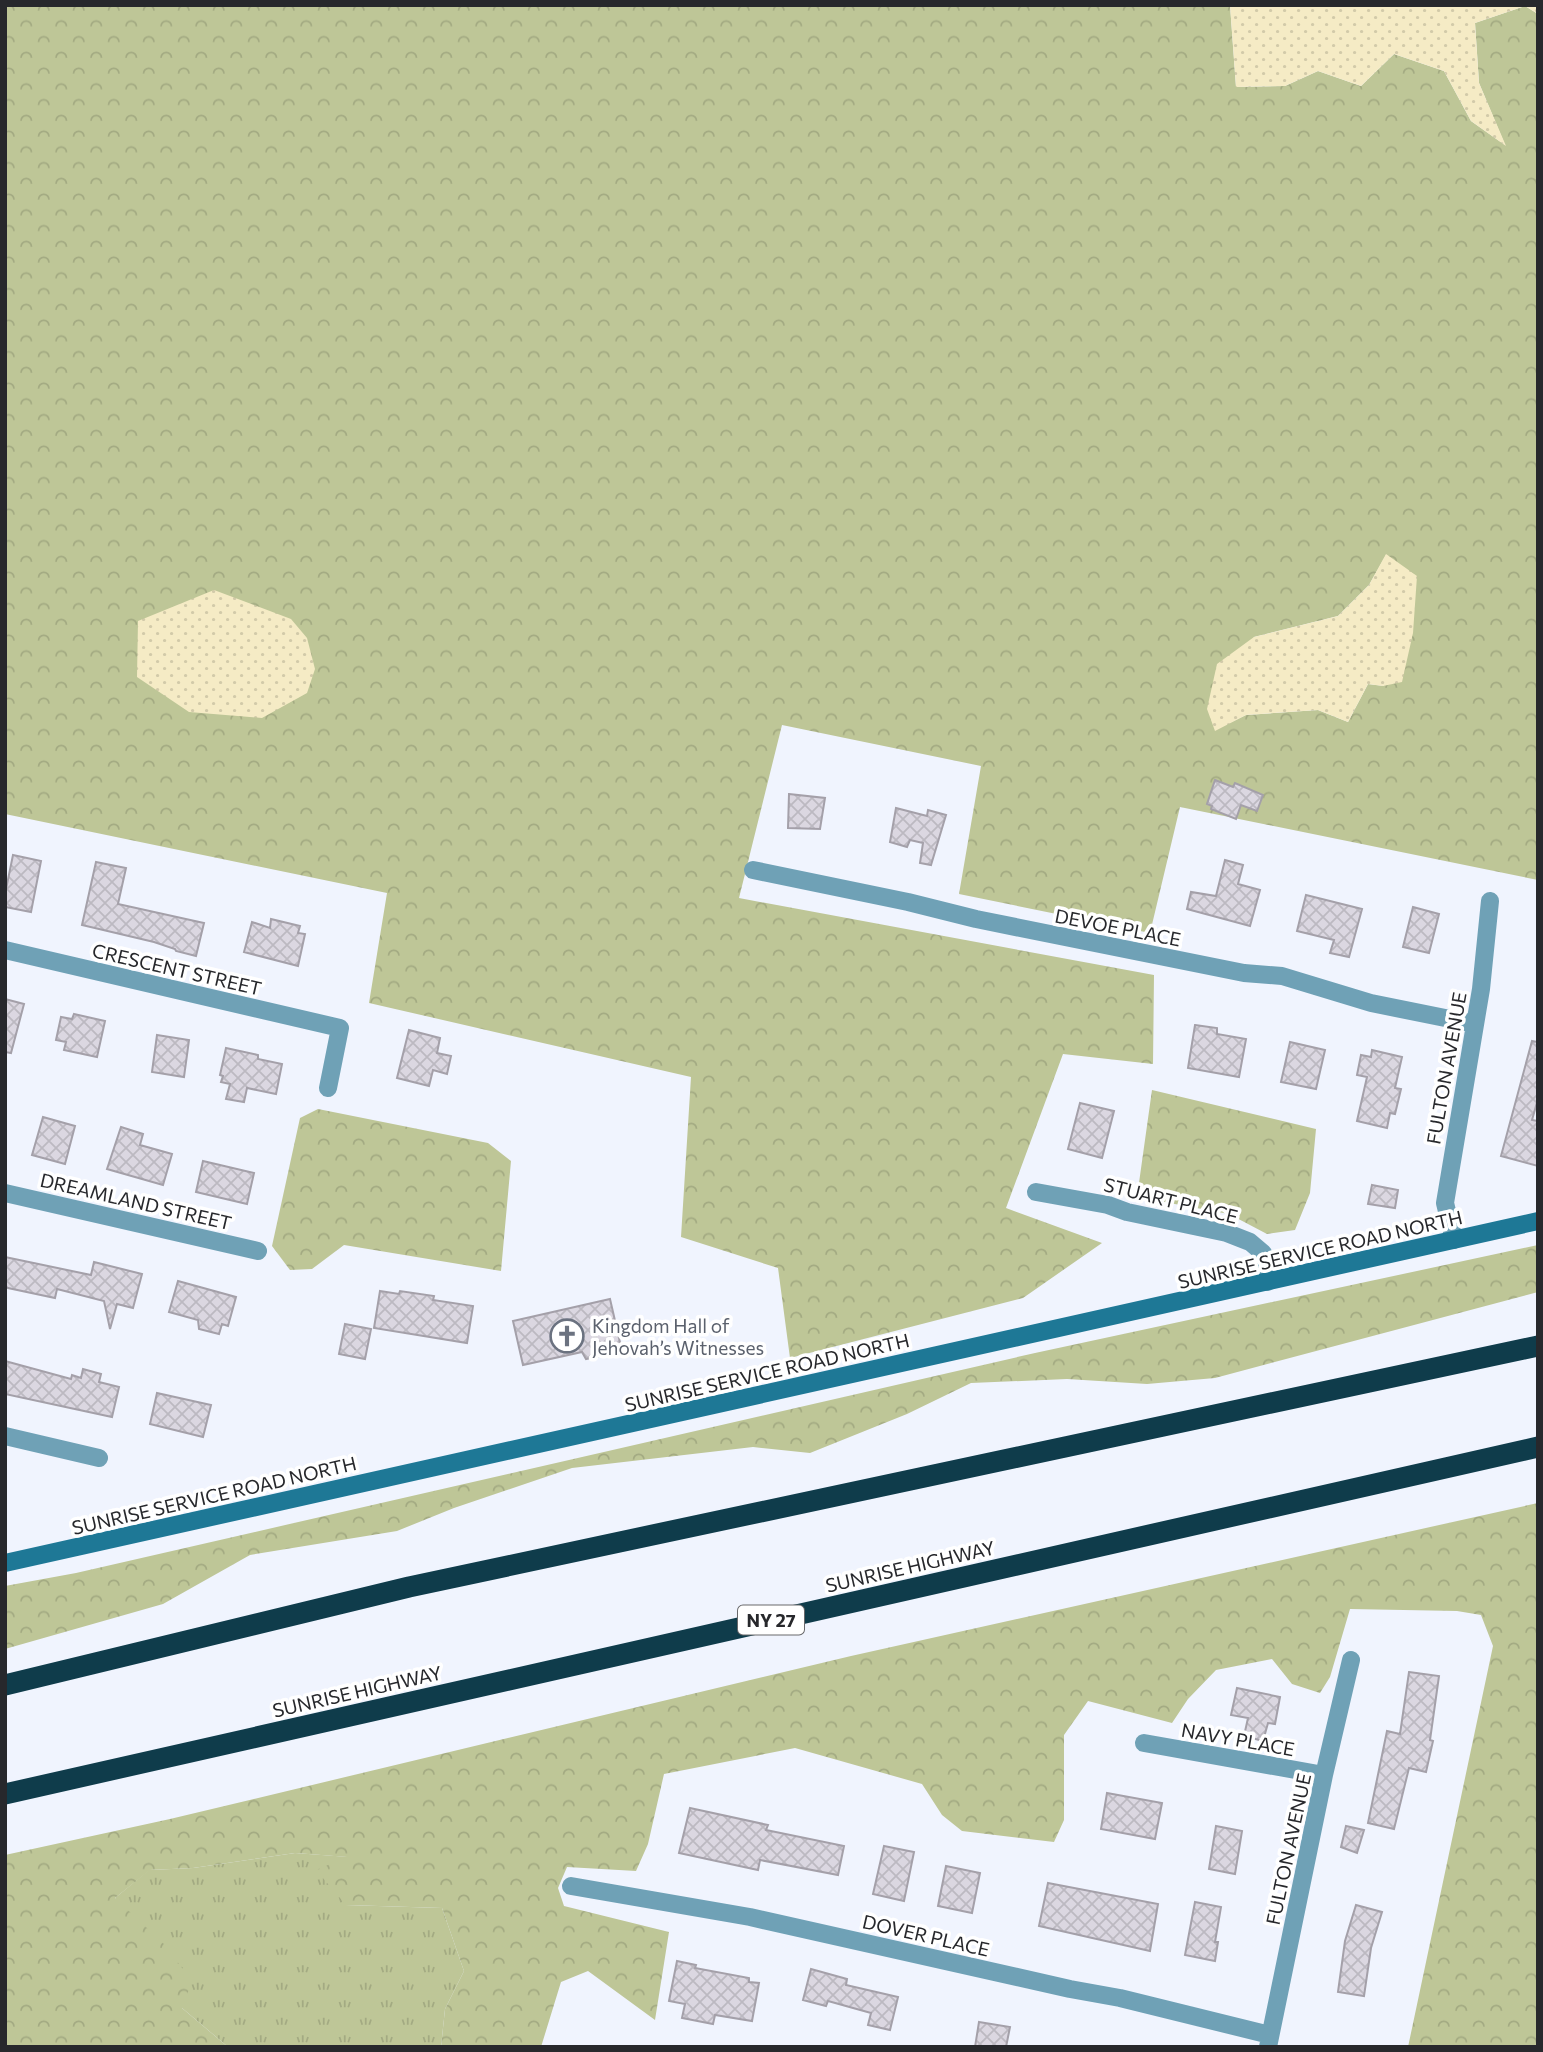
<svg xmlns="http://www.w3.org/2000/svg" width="1543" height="2052" viewBox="0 0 1543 2052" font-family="Commissioner,sans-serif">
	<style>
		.grass { fill: url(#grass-tufts) }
		.forest { fill: url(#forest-crowns); fill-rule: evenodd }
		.sand { fill: url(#sand-dots) }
		.building { fill: url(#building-cross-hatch); stroke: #a4a0a9; stroke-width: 2 }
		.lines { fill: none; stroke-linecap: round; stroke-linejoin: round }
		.street { stroke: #6fa1b6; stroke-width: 18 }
		.secondary { stroke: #1e7896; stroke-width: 18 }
		.highway { stroke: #0f3c4b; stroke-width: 21 }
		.labels { text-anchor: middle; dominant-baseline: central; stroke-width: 7; stroke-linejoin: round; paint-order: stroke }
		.shield { fill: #fff; stroke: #68686b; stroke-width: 2 }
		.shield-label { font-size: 18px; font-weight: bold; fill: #27282c }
		.street-label { font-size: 19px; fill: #27282c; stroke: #fff }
		.worship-label { font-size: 19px; fill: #5b616d; stroke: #fff; text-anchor: start }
	</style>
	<defs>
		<pattern id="grass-tufts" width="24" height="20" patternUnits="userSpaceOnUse" patternTransform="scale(1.75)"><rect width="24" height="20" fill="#bec697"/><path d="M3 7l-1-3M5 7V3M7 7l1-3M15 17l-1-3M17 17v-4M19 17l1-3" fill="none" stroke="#a3aa82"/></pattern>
		<pattern id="forest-crowns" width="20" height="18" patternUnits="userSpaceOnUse" patternTransform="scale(1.75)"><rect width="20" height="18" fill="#bec697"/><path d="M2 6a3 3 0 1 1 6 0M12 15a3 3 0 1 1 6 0" fill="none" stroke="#a3aa82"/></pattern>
		<pattern id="sand-dots" width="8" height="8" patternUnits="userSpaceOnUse" patternTransform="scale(1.75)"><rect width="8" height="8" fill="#f5ebc5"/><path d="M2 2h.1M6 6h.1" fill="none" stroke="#d2caa9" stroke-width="1.8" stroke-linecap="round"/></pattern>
		<pattern id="building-cross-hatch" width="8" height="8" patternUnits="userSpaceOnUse" patternTransform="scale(1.75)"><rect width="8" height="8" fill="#dbd7e1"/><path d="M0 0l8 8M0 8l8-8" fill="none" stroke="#bcb9c1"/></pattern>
	</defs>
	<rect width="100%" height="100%" fill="#f0f4fe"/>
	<!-- grass -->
	<path class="grass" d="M295,1853L349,1857L346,1905L442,1908L464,1971L445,2009L441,2047H228L182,2008L115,1898L149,1870L193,1868Z"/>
	<!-- forest -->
	<path class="forest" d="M5,5H1230L1236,87L1285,86L1318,71L1361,86L1394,54L1444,71L1471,121L1505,145L1479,83L1475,23L1525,6L1538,14V880L1180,807L1150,933L959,894L981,766L782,725L739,898L1154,975L1153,1064L1063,1054L1006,1208L1102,1243L1023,1298L790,1358L778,1268L681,1237L691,1077L369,1003L387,893L5,814ZM1386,555L1384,686L1368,684L1348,722L1318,710L1246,715L1215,730L1254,637L1338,616L1369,585Z
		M1152,1090L1316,1129L1310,1193L1295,1230L1267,1234L1229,1214L1137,1197Z
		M318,1109L488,1143L511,1161L501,1271L344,1245L312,1269L290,1270L272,1246L300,1118Z
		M1538,1245V1292L1215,1378L1147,1384L1067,1379L971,1383L907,1414L810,1453L753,1447L572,1468L454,1508L397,1531L250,1555L163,1604L5,1649V1586L76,1573L1035,1353Z
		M1538,1503V2047H1408L1493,1646L1481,1615L1457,1611L1350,1609L1330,1677L1320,1693L1292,1684L1272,1659L1216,1670L1188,1699L1172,1723L1088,1701L1064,1735V1820L1054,1842L962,1831L942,1815L922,1784L795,1748L664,1774L648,1844L636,1871L567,1867L558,1888L564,1906L669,1932L655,2020L588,1971L561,1982L541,2047H441L445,2009L464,1971L442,1908L346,1905L316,1870L347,1857L295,1853L193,1868L150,1870L115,1898L163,1943L192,1981L182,2008L228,2047H5V1855L170,1819L851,1656Z"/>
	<!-- sand -->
	<path class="sand" d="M1230,5H1538V14L1525,6L1475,23L1479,83L1506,146L1471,121L1444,71L1394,54L1361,86L1318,71L1285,86L1236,87Z
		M1386,554L1417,576L1413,633L1402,682L1383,686L1368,684L1348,722L1318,710L1246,715L1215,731L1207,709L1217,664L1254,637L1338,616L1369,585Z
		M214,590L291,619L307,638L315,669L307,693L262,718L189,712L137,677L138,621Z"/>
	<!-- building -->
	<path class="building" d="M1215,780L1233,787L1235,783L1263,795L1257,811L1241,805L1236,819L1211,809L1212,806L1207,804Z
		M789,794L825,798L820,829L788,828Z
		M896,808L927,816L928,810L946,815L931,865L920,863L923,843L910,840L907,847L890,842Z
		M13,855L41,861L31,912L5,907V894Z
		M1225,860L1243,865L1238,884L1260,890L1250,926L1187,909L1191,892L1216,896Z
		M96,862L126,868L118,904L204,923L196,956L176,951L175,949L154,942L82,925Z
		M1306,895L1362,909L1349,957L1330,953L1334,940L1297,931Z
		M1413,907L1439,914L1429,953L1403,947Z
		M271,919L300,926L298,933L305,934L298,966L244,952L252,922L270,928Z
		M5,999L24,1004L11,1053L5,1052Z
		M74,1014L105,1021L97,1057L64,1050L66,1042L56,1040L61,1017L72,1019Z
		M1195,1025L1217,1028V1034L1246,1039L1239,1077L1188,1068Z
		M409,1030L440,1038L437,1053L451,1056L447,1074L433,1070L429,1086L397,1078Z
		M157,1035L189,1040L184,1077L152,1072Z
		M1532,1041L1538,1042V1099L1532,1120L1538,1121V1166L1501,1156Z
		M1290,1042L1325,1050L1316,1089L1281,1082Z
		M226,1048L258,1055V1059L282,1064L276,1094L247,1088L244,1102L226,1099L230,1084L221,1082L223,1076L220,1075Z
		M1372,1050L1402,1057L1395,1088L1401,1089L1395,1114L1390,1113L1387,1128L1357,1121L1367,1077L1357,1075L1361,1055L1371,1057Z
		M1080,1103L1114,1111L1102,1158L1068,1149Z
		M43,1117L75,1126L65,1164L32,1155Z
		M121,1127L143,1134L140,1145L172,1154L163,1185L107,1169Z
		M203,1161L254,1173L247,1204L196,1192Z
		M1372,1185L1398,1190L1395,1208L1368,1204Z
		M5,1257L91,1275L94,1262L142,1274L133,1308L117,1304L110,1329L104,1301L57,1289L55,1298L8,1288L5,1286Z
		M178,1281L236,1297L228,1326L222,1324L219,1334L199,1329L198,1320L169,1312Z
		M380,1291L399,1294L400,1291L434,1296L433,1300L473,1306L467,1343L374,1328Z
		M610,1299L622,1351L586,1359L582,1352L523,1365L513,1321Z
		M345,1324L371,1329L365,1359L339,1354Z
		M5,1361L71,1379L72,1375L81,1378L83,1369L101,1374L99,1382L119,1387L112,1417L5,1394Z
		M157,1393L211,1405L203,1437L150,1424Z
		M1409,1672L1439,1676L1430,1740L1433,1741L1426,1772L1409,1768L1394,1829L1368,1823L1387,1731L1400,1734Z
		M1237,1688L1280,1697L1275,1724L1268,1723L1263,1741L1244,1736L1248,1718L1231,1715Z
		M1107,1793L1162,1803L1155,1839L1101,1829Z
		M690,1808L768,1825L766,1830L844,1846L838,1875L760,1860L758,1870L679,1853Z
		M1216,1826L1242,1831L1235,1874L1209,1869Z
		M1346,1826L1364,1830L1357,1853L1341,1847Z
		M884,1846L914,1852L904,1901L873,1894Z
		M946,1866L980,1873L972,1913L938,1906Z
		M1048,1883L1158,1904L1150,1951L1039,1926Z
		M1195,1902L1221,1907L1215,1942H1218L1215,1961L1185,1955Z
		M1356,1905L1382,1912L1371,1948L1364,1996L1338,1992L1345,1941Z
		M677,1961L696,1965L695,1968L749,1978V1982L759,1983L752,2021L715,2015L713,2024L682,2018L685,2004L669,2001Z
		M811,1969L847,1979L846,1985L898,1997L890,2030L868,2025L871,2013L828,2001L826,2006L803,2000Z
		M979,2022L1010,2027L1006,2047H975Z"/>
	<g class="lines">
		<!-- street -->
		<path class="street" d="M753,870L908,902L976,919L1244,973L1282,976L1371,1003L1475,1024
			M5,950L340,1028L328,1088
			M1036,1192L1108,1205L1127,1212L1227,1233L1250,1242L1263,1253L1267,1282
			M5,1193L258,1251
			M1454,1240L1445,1203L1481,989L1490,901
			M5,1436L99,1458
			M1144,1743L1324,1775
			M571,1886L750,1917L1070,1989L1120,1998L1270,2035
			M1268,2047L1324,1775L1351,1660"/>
		<!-- secondary -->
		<path class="secondary" d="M5,1563L1538,1221"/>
		<!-- highway -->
		<path class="highway" d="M5,1685L409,1587L1538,1346
			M5,1794L1538,1447"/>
	</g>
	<!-- icons -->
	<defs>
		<symbol id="church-ring" viewBox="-11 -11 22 22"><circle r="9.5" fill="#fff" stroke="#6b7280" stroke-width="1.5"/><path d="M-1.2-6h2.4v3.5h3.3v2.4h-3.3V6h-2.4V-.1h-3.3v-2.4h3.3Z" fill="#6b7280"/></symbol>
	</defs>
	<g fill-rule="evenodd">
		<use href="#church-ring" x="548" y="1317" width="38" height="38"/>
	</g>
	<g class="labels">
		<!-- shield labels -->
		<rect class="shield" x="738" y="1605.5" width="66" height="29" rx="5"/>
		<g class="shield-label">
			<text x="771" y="1620">NY 27</text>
		</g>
		<!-- street labels -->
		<g class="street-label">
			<text transform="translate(1118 927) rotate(11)">DEVOE PLACE</text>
			<text transform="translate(177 969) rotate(13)">CRESCENT STREET</text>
			<text transform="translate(1446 1068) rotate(-80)">FULTON AVENUE</text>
			<text transform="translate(1171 1200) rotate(14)">STUART PLACE</text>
			<text transform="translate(136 1201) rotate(13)">DREAMLAND STREET</text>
			<text transform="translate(1320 1249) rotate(-13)">SUNRISE SERVICE ROAD NORTH</text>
			<text transform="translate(767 1372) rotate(-13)">SUNRISE SERVICE ROAD NORTH</text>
			<text transform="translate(214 1495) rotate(-13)">SUNRISE SERVICE ROAD NORTH</text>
			<text transform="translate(910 1566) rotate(-13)">SUNRISE HIGHWAY</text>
			<text transform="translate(357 1691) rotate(-13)">SUNRISE HIGHWAY</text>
			<text transform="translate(1238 1739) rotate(10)">NAVY PLACE</text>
			<text transform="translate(1288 1849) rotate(-78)">FULTON AVENUE</text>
			<text transform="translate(926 1935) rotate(13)">DOVER PLACE</text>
		</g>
		<!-- worship labels -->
		<g class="worship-label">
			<text x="592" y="1325">Kingdom Hall of<tspan x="592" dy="22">Jehovah’s Witnesses</tspan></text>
		</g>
	</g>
	<!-- border -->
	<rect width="1543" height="2052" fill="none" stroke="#27282c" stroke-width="14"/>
</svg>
